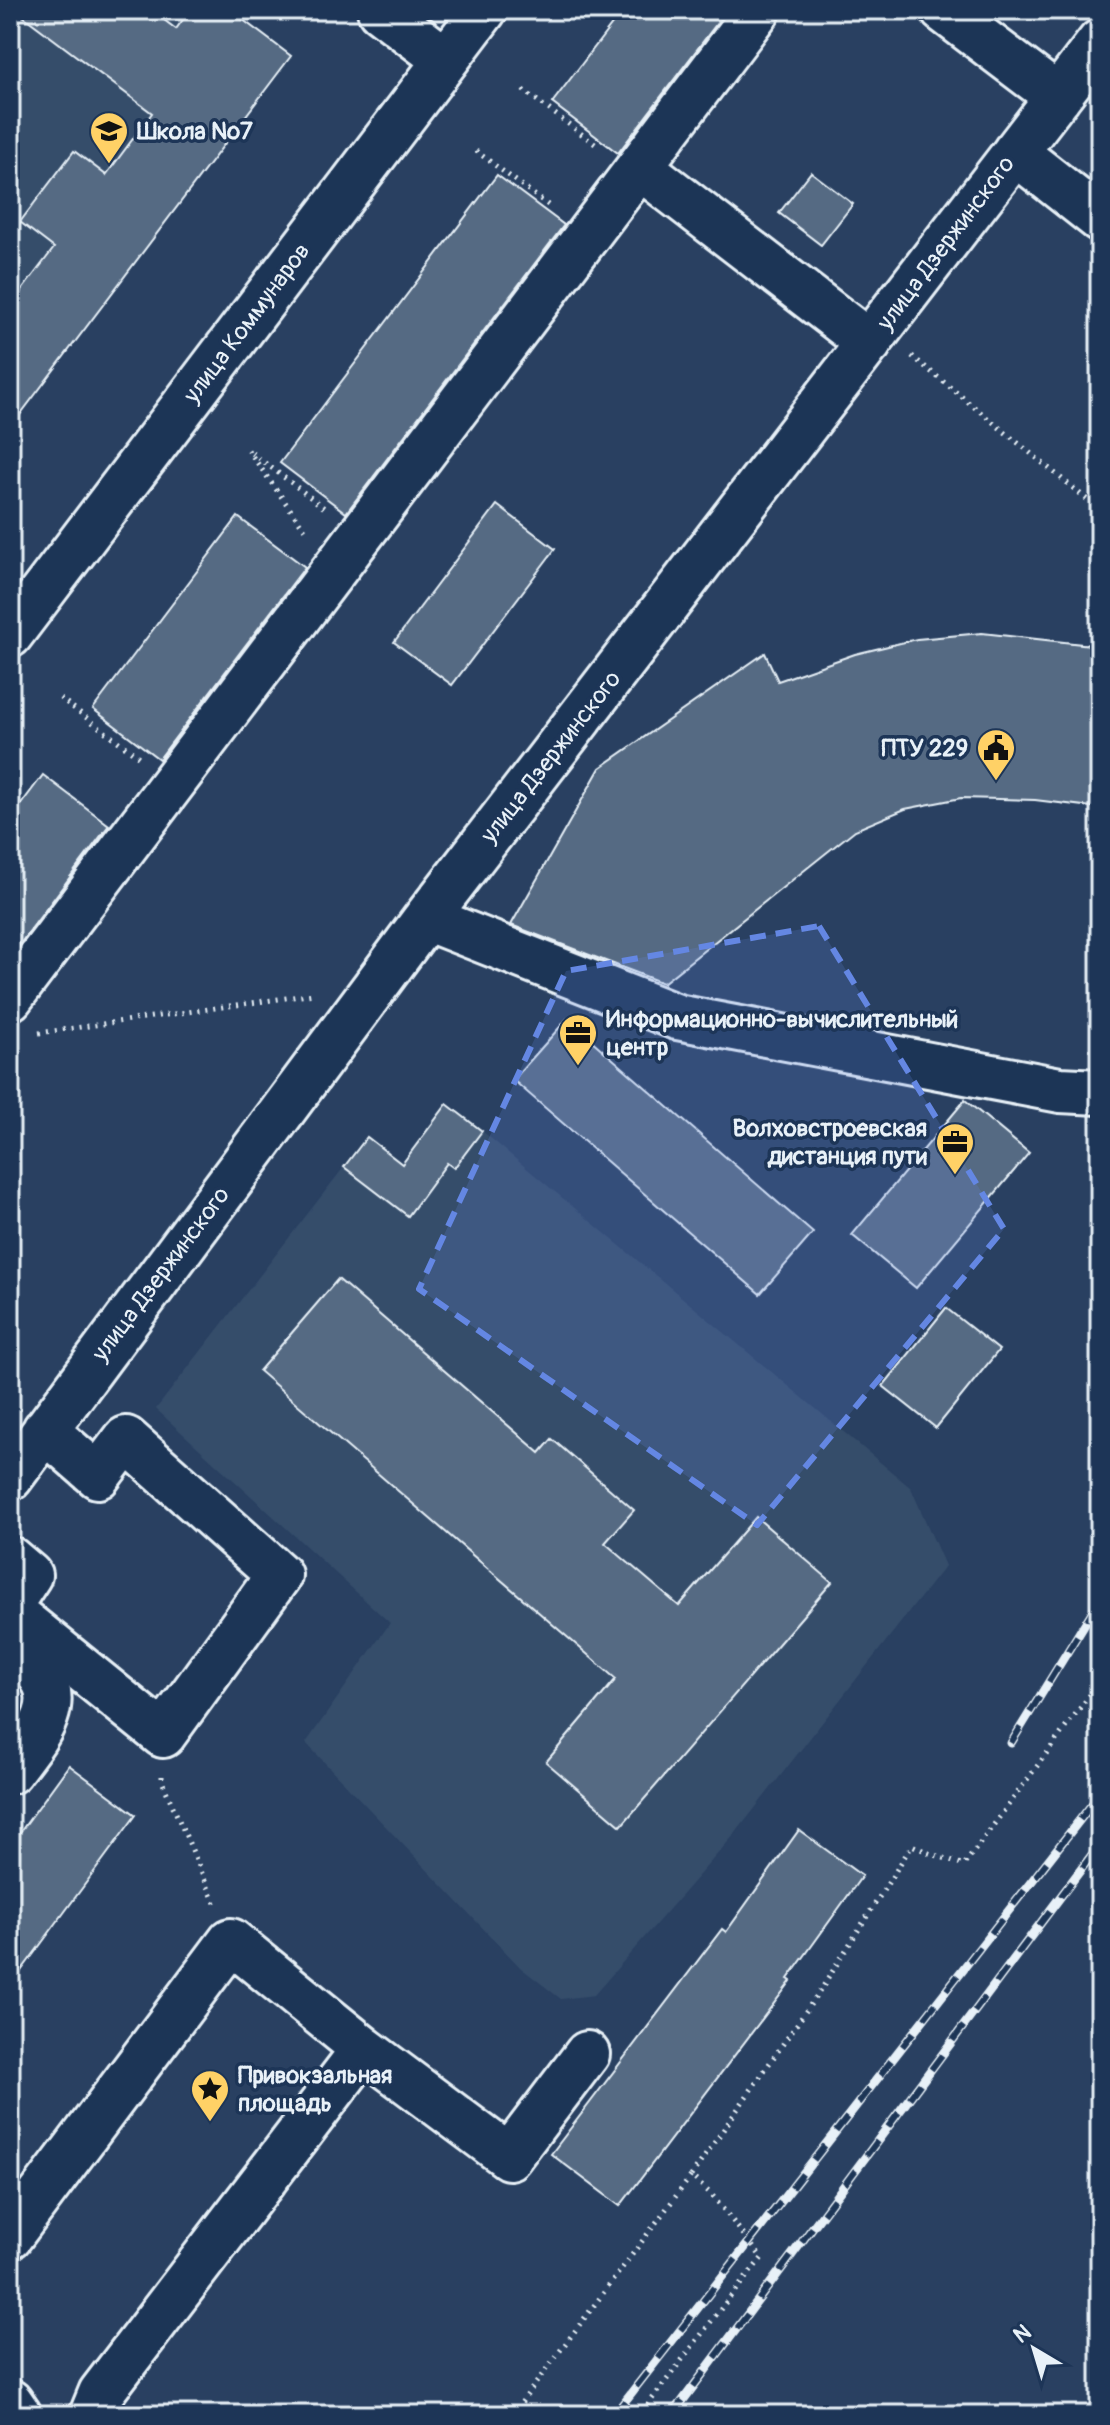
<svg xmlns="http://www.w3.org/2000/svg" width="1110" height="2425" viewBox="0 0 1110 2425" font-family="Pangolin,sans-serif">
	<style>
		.built { fill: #364d6b }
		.building { fill: #556a83; stroke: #e8f1f8; stroke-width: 2 }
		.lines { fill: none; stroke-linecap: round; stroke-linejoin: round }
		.minor-casing { stroke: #e8f1f8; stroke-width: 50 }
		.path { stroke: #e8f1f8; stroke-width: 5; stroke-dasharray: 2 6; stroke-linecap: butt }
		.minor { stroke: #1d3557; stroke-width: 44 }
		.rail-casing { stroke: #e8f1f8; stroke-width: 9 }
		.rail { stroke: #1d3557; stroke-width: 6; stroke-dasharray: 18; stroke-linecap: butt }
		.marked { fill: #6487e3; fill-opacity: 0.2; stroke: #6487e3; stroke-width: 6; stroke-dasharray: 16 10; stroke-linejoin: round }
		.labels { text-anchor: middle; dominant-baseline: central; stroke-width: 7; stroke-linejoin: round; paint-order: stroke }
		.poi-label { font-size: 24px; font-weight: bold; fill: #e8f1f8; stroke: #1d3557; text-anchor: start }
		.street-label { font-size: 24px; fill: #e8f1f8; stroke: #1d3557 }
	</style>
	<rect width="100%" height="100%" fill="#294061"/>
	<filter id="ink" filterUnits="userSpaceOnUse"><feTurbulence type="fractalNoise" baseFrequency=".0125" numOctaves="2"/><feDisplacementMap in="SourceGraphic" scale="16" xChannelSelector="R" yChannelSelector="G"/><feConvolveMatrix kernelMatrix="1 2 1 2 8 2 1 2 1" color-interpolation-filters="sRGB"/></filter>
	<g filter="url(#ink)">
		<!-- built -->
		<path class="built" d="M10,10H230L291,56L10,428Z
			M482,1131L911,1488L945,1566L734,1835L594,1995L561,1999L521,1968L306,1743L390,1623L156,1409L344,1167L381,1192Z"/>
		<!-- building -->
		<path class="building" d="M15,10H151L176,29L190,10H230L291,56L10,428V306L54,248L20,222L74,151L106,175L152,113Z
			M623,10H727L618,153L552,103Z
			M811,172L853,204L821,245L779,213Z
			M497,175L564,225L346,513L280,463Z
			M497,505L555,549L452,685L394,642Z
			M238,517L305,567L159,759L93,709Z
			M982,633L1100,646V808L1035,800L961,798L905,809L855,830L663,983L511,925L600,768L765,653L778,681L855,654L917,639Z
			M43,775L109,825L10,957V819Z
			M567,1019L813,1233L760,1294L513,1080Z
			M965,1100L1029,1153L916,1288L852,1235Z
			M447,1104L482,1131L454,1168L447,1163L408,1216L344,1167L367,1137L402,1164Z
			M338,1279L540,1453L552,1439L634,1510L605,1543L679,1606L756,1517L832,1582L621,1826L546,1762L616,1679L259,1371Z
			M946,1308L999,1350L936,1428L883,1386Z
			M69,1765L136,1815L10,1986V1846Z
			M799,1830L862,1876L788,1979L791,1981L620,2206L551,2154L722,1929L726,1932Z"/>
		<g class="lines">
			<defs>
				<path id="minor" d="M380,10L446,60
					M943,10L1058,97
					M1015,152L1100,219
					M640,167L869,343
					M10,635L484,10
					M426,918L677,1017L1060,1090L1100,1092
					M10,998L758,10
					M10,1478L426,918L1100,42
					M10,1559L29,1575L10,1604
					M10,1611L163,1735L279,1575L126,1439L98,1476L45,1430
					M10,1651C18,1657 29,1663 36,1670C68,1705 31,1742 10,1771
					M364,2049L509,2157L587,2054
					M10,2236L231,1941L364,2049L101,2393L92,2415
					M10,2402L19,2415"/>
			</defs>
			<!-- minor casing -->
			<use href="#minor" class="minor-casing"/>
			<!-- path -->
			<path class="path" d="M523,90L599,147
				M476,151L552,208
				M912,356L1100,510
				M248,450L308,534
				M252,453L327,510
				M60,698L139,757
				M39,1033L314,994
				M162,1776V1781L215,1903
				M691,2176L822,1988L912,1845L929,1853L964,1865L1100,1681
				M512,2415L691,2176L712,2195L762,2258L726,2302L640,2415"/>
			<!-- minor -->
			<use href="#minor" class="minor"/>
			<defs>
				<path id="rail" d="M1011,1743L1100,1599
					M614,2415L1100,1794
					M672,2415L1100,1844"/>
			</defs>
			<!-- rail casing -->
			<use href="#rail" class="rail-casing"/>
			<!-- rail -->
			<use href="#rail" class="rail"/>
		</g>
	</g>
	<!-- marked area -->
	<path class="marked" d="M819,926L1004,1229L757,1525L419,1289L566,971Z"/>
	<!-- icons -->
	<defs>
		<symbol id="school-pin" viewBox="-11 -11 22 30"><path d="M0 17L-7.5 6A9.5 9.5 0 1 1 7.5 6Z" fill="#ffd166" stroke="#1d3557"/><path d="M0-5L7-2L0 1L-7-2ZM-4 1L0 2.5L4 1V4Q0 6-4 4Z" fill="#111"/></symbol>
		<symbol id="civic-pin" viewBox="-11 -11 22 30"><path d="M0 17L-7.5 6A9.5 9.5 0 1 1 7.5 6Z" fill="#ffd166" stroke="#1d3557"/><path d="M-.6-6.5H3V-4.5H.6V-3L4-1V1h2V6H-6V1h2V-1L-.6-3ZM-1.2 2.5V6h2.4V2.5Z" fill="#111"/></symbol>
		<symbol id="office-pin" viewBox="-11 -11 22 30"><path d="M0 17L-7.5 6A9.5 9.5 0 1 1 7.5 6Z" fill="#ffd166" stroke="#1d3557"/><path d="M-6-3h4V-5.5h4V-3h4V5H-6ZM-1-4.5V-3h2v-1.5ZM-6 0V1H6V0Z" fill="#111"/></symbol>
		<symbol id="sight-pin" viewBox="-11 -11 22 30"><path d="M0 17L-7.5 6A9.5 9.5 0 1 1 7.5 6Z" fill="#ffd166" stroke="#1d3557"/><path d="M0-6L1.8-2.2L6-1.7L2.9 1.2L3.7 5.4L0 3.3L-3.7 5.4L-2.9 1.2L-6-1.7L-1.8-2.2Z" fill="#111"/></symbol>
	</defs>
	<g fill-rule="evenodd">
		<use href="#school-pin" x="87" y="109" width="44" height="60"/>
		<use href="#civic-pin" x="974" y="726" width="44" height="60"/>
		<use href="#office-pin" x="556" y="1011" width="44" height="60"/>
		<use href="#office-pin" x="933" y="1120" width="44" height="60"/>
		<use href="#sight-pin" x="188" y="2067" width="44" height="60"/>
	</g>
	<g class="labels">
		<!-- poi labels -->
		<g class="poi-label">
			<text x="137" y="131">Школа №7</text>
			<text x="968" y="748" text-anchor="end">ПТУ 229</text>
			<text x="606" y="1019">Информационно-вычислительный<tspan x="606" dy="28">центр</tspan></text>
			<text x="927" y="1128" text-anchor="end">Волховстроевская<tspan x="927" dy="28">дистанция пути</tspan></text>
			<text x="238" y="2075">Привокзальная<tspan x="238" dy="28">площадь</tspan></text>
		</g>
		<!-- street labels -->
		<g class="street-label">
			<text transform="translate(946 243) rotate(-53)">улица Дзержинского</text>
			<text transform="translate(247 323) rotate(-53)">улица Коммунаров</text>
			<text transform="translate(551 757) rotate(-52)">улица Дзержинского</text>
			<text transform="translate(161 1274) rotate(-53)">улица Дзержинского</text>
		</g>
	</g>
	<!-- margin -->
	<rect width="1110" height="2425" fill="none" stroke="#1d3557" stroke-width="40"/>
	<rect x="20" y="20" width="1070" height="2385" fill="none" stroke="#e8f1f8" stroke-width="3" filter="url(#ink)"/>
	<!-- north arrow -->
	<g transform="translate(1034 2349) rotate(322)" stroke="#1d3557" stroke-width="6" paint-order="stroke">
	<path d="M0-6L14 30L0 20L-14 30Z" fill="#e8f1f8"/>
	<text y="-12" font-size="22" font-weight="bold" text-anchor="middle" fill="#e8f1f8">N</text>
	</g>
</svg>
